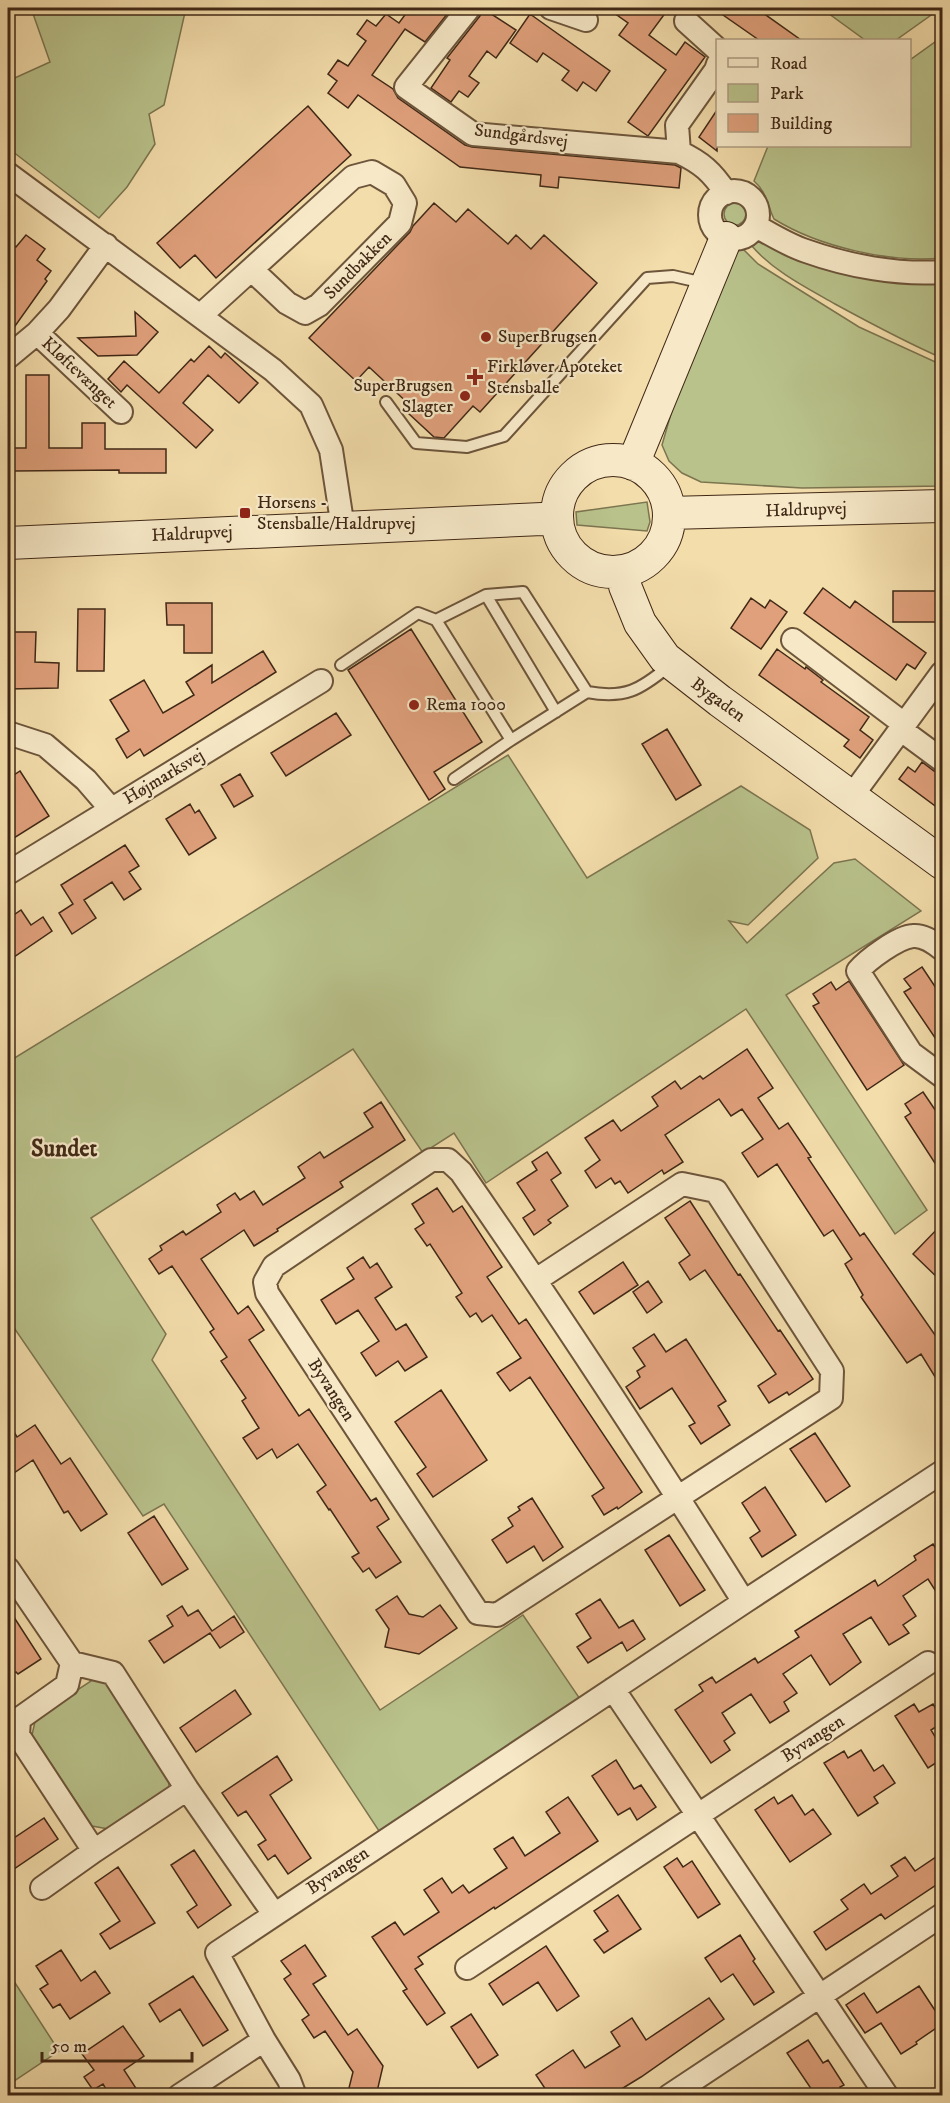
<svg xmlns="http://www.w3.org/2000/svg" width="950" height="2103" viewBox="0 0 950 2103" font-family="'IM FELL DW Pica',serif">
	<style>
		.green { fill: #b9c28b; stroke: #7c7550; stroke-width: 1.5 }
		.building { fill: #dfa07b; stroke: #402816; stroke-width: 1.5 }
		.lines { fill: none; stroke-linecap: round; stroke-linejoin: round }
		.lane-casing { stroke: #6d553b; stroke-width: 14 }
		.street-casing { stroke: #6d553b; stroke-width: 26 }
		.secondary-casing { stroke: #402816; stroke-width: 34 }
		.lane { stroke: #f7e9c8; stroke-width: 10 }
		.street { stroke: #f7e9c8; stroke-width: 22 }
		.secondary { stroke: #f7e9c8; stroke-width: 32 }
		.poi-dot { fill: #8f2418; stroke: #f7e9c8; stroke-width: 2 }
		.labels { text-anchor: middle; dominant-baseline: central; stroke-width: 4.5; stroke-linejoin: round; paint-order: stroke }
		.street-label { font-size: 18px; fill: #402816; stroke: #f7e9c8 }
		.poi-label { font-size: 18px; fill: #402816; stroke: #f7e9c8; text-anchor: start }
		.district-label { font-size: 24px; font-weight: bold; fill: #402816; stroke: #f7e9c8 }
	</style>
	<rect width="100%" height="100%" fill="#f3ddab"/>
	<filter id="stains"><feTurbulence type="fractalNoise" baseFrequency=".00333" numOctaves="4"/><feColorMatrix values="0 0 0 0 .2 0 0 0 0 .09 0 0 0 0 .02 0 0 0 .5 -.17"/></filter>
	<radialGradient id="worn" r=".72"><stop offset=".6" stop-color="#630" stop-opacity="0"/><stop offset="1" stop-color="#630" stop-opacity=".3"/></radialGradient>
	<!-- green -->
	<path class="green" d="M31,8H186L164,105L149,114L155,144L127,187L99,218L8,148V81L50,62Z
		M821,8H941L896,40H865Z
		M942,37V258C890,263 819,247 774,219C767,205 767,192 754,181L768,146H910V60Z
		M724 214a11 11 0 1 1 22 0a11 11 0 1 1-22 0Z
		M760,241L942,281V358C905,342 870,323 835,304C805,287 773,271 751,245Z
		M737,249H743L758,264L859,327L942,365V486L802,488L701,482L682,473L669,461L662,445L685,365Z
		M647,502L650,522L647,531L577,525L576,512Z
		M508,755L587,878L741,786L810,830L818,858L748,925L729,921L747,943L834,863L855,859L921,911L786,995L927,1210L895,1234L746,1009L486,1183L454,1133L423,1153L353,1049L91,1218L166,1334L152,1360L380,1710L523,1615L580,1699L379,1831L164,1504L143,1516L8,1319V1062Z
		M97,1677L110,1680L171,1773L167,1796L114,1830L92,1826L32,1735L36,1717Z
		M8,1972L59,2051L8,2085Z"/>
	<!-- building -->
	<path class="building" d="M410,8H452L425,42L405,29L372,75L393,89L398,98L465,145L472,147L675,165L681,168L679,188L559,177L558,188L540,186L541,175L460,167L358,95L348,108L328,93L337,81L328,74L338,60L348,66L366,41L357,34L367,20L376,26L386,14L399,23Z
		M482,8L516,30L496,58L487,51L469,76L479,83L468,97L459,91L451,102L431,88L450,60L447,58L480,16Z
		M607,8H669L649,35L676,55L685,42L705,57L648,136L628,122L666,70L619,35L628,23Z
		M713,8H756L801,40H759Z
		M530,14L610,71L596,91L583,82L577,91L562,80L569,71L543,53L537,62L510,43Z
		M308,106L351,155L216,278L195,255L180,268L157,243Z
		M717,110V151L699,137Z
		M434,203L456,222L468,209L508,244L516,235L531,249L544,235L597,283L480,412L473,406L444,438L434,437L408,413L413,408L369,367L356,381L309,338L410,232L413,226Z
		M26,235L45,249L37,260L51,271L45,279L47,281L8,336V241L16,247Z
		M135,312L158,332L137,355L98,356L78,338L136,336Z
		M209,346L221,358L225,353L258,383L239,403L208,375L183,403L213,430L196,448L127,385L121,392L108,379L124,361L159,393L191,359L194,362Z
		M26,375H49V448H82V423H105V449H166V473H119V470L14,471V448H26Z
		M823,588L850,608L855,601L926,653L915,669L907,664L896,680L804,613Z
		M893,591H942V622H893Z
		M751,598L765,608L770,600L787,612L761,649L731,628Z
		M166,603H212V653H184V625H167Z
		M78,609H105L104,671H77Z
		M411,629L482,742L434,772L445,789L429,800L348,670Z
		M8,632H36L35,662L59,663L58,688L8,689Z
		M777,649L805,669L806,667L823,680L821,682L869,717L860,730L873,740L860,758L844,746L849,740L759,675Z
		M263,651L276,672L144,756L140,749L127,758L116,739L129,731L110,700L144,680L163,713L194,695L186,682L212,665V683Z
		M336,713L351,735L286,776L271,753Z
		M667,729L701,785L676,800L642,744Z
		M922,762L934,771L942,773V811L899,779L908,767L915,772Z
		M20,771L49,816L14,838L8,827V779Z
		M240,774L253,796L234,807L221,785Z
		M190,804L195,813L199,810L216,838L189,855L166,819Z
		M125,845L139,866L129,872L141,889L124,900L112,882L84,900L96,918L72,934L59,913L73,904L61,885Z
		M21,910L31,925L43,917L52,931L8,961V919Z
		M922,967L942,997V1048L904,992L911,988L904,979Z
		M849,981L904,1065L867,1090L813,1006L819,1003L813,994L831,982L836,990Z
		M747,1049L773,1088L758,1098L779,1129L788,1123L811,1157L808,1158L860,1236L864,1233L942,1345V1388L921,1354L907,1363L861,1297L863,1295L845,1264L852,1259L833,1230L824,1236L777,1164L758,1177L742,1153L763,1139L742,1109L731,1116L719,1099L665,1135L683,1162L664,1174L662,1170L628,1193L620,1181L615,1184L611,1178L596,1188L585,1171L600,1160L585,1138L613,1120L621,1131L658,1106L652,1097L675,1081L681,1089L700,1076L703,1079Z
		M923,1092L942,1120V1174L905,1117L911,1113L905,1104Z
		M381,1102L405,1140L340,1182L343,1187L277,1229L278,1231L254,1246L244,1230L201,1259L238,1314L248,1306L264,1330L249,1340L299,1416L309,1409L371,1501L376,1498L389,1519L377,1527L401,1562L376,1578L369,1568L363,1572L352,1557L359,1553L330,1509L329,1510L317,1492L326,1485L298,1444L277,1458L272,1449L257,1459L243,1438L259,1428L242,1401L246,1398L221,1361L227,1357L210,1332L214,1329L172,1266L159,1274L149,1259L162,1250L160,1246L183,1231L186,1235L221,1212L217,1205L235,1193L240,1200L254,1191L263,1205L305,1178L298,1167L320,1152L324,1158L373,1127L364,1113Z
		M547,1152L561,1173L551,1180L568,1206L548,1220L551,1223L534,1235L523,1218L535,1210L517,1183L537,1170L532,1162Z
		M437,1188L453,1212L462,1206L502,1267L487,1277L519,1324L526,1319L642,1492L618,1509L617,1507L604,1515L592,1496L604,1488L530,1377L510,1391L497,1373L521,1358L492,1315L482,1322L476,1313L470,1317L456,1297L462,1293L430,1244L427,1246L415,1229L424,1223L412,1204Z
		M690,1201L738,1275L740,1274L778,1331L780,1330L813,1379L789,1395L787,1392L769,1403L758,1386L776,1374L705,1270L690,1280L679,1263L690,1255L665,1218Z
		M942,1224V1282L913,1254Z
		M363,1257L370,1268L377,1263L392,1287L375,1298L396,1330L406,1324L427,1357L405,1371L398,1361L376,1376L361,1353L379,1341L358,1310L336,1324L321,1300L354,1279L347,1268Z
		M623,1262L638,1285L594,1314L579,1292Z
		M648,1281L662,1302L647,1313L633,1292Z
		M654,1334L666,1352L686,1339L726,1401L718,1406L730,1425L701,1444L689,1426L695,1423L672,1388L640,1409L626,1387L640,1377L637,1371L645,1366L633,1348Z
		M441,1390L487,1460L433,1497L417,1474L426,1467L395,1422Z
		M8,1422L17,1437L35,1425L61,1464L70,1458L107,1514L81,1531L68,1511L64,1513L33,1460L8,1477Z
		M815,1433L850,1486L826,1502L790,1449Z
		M765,1487L796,1535L762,1557L750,1538L760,1531L742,1503Z
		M532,1498L563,1547L543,1561L534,1546L507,1563L492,1540L513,1526L508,1518L520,1510L518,1507Z
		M154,1516L188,1569L162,1585L128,1533Z
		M669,1535L705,1590L680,1606L645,1550Z
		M933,1544L942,1558V1601L928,1579L903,1596L916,1616L903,1625L909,1633L889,1645L871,1617L843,1634L861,1662L830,1685L811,1655L783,1674L797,1693L784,1702L789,1711L770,1723L751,1694L722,1713L735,1733L724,1741L730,1750L711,1763L675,1710L703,1691L699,1685L712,1677L716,1683L755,1658L758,1663L799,1637L795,1631L875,1580L878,1586L916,1560L914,1556Z
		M397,1596L409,1614L423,1617L440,1605L457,1628L419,1654L385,1647L389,1629L376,1610Z
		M600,1599L619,1628L633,1620L645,1639L627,1651L622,1642L588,1663L577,1647L591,1638L576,1614Z
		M182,1606L188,1616L198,1610L212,1631L234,1616L244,1632L220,1648L210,1633L164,1663L149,1641L173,1626L167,1616Z
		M8,1608L41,1659L18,1674L16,1672L8,1678Z
		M235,1690L251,1714L196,1752L180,1728Z
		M914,1704L919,1712L933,1704L942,1719V1723L931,1730L942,1748V1759L928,1768L895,1716Z
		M861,1750L874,1771L883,1765L895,1783L874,1797L878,1803L858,1816L824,1763L844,1751L848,1758Z
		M277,1756L292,1780L270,1795L311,1858L288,1874L275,1855L268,1860L258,1845L266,1840L246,1811L238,1816L222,1793Z
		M616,1760L634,1789L641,1785L656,1807L637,1820L630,1808L618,1815L592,1776Z
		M792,1795L805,1815L813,1809L831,1834L790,1862L755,1810L774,1797L778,1804Z
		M568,1797L598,1841L495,1909L494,1907L418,1957L423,1964L415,1969L445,2013L427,2025L403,1991L407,1989L372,1937L395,1922L404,1935L439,1912L424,1890L442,1878L452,1893L463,1885L469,1893L507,1868L494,1849L513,1837L525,1856L560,1833L546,1812Z
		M44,1818L58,1839L8,1873V1842Z
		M194,1850L231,1905L198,1928L187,1912L197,1905L171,1865Z
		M942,1853V1881L885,1919L881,1914L826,1950L814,1932L848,1909L841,1900L864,1884L871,1894L898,1876L891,1866L905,1857L915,1871Z
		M677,1858L683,1867L692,1861L720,1904L698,1918L664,1867Z
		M118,1867L155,1923L110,1949L100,1934L120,1921L95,1883Z
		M618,1895L641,1929L604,1953L594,1940L608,1931L594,1911Z
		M740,1935L755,1959L753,1961L774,1992L754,2005L733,1974L721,1982L705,1958Z
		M305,1945L326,1976L313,1984L348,2035L357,2029L383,2066L376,2096H347L353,2072L325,2031L314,2038L302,2020L309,2015L284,1979L291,1974L281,1961Z
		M546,1946L579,1996L557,2011L538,1982L503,2005L489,1984Z
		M61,1950L81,1981L95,1971L110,1993L70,2019L60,2004L53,2008L40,1989L48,1984L36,1966Z
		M193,1976L228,2030L203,2046L180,2009L160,2022L149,2004Z
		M919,1986L942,2021V2024L916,2042L917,2044L901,2054L881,2023L865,2033L846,2005L864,1993L877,2013Z
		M709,1998L724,2019L641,2077L610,2096H550L536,2075L573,2050L585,2068L620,2046L611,2032L632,2018L646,2040Z
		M471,2014L498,2055L478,2068L451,2027Z
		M123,2026L144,2056L124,2070L141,2096H110L103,2084L93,2090L84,2077L94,2070L82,2054Z
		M808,2040L823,2063L828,2060L844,2085L840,2087L842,2090L834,2096H816L787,2053Z"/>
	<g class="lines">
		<defs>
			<path id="lane" d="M386,402L416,443L467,447L504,436L647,278L673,276L704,283
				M486,595L556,712
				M341,665L418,613L436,620
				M587,692L523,592L486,595L436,620L511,740L587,692C625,699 640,690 669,666
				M454,779L511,740"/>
			<path id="street" d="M469,8L406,87L473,134L679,152C702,163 712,172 726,193
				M551,8L586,20
				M686,21L718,50
				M679,152L677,125L716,70L718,64
				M8,174L273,370L311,405L331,450L343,528
				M710 215a24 24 0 1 1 48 0a24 24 0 1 1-48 0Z
				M756,226C772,235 788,245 806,251C848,266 897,275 942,272
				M201,315L353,177L372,172L394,185L405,203L400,223L319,305L305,313L287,303L252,270
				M37,333L121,412
				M8,357L37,333L59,309L106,245
				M793,640L904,724
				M900,729L942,760
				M8,733L45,745L86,780L111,809
				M851,797L942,673
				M8,873L321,681
				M942,949C935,943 923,935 913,936C898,937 867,960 858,971L911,1053L942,1076
				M536,1280L682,1184L716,1191L832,1371L831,1398L497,1615L478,1613L267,1293L265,1282L274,1266L431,1160H448L461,1172C559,1313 653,1457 744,1602
				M8,1569L72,1663L113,1673L187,1789L274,1914
				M72,1663L67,1685L19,1719L18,1735L94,1851
				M613,1689L887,2096
				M42,1888L94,1851L187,1789
				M467,1968L928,1663
				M179,2096L264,2040
				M295,2096L289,2080L264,2040L217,1953L744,1602L942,1472
				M669,2096L942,1915"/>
			<path id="secondary" d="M557 516a56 56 0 1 1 112 0a56 56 0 1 1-112 0Z
				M633,464L726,238
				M669,513L942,506
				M8,543L542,519L557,520
				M623,571L625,586L640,623L665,658L720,701L942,863"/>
		</defs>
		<!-- lane casing -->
		<use href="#lane" class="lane-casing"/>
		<!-- street casing -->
		<use href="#street" class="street-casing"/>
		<!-- secondary casing -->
		<use href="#secondary" class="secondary-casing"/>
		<!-- lane -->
		<use href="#lane" class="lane"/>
		<!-- street -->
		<use href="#street" class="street"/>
		<!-- secondary -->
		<use href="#secondary" class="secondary"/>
	</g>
	<!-- markers -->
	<g class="poi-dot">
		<circle cx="486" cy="337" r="6"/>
		<path d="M472 368h6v6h6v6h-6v6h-6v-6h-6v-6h6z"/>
		<circle cx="465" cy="396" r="6"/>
		<rect x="239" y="507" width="12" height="12" rx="3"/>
		<circle cx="414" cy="705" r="6"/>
	</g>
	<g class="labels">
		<!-- street labels -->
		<g class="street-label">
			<text transform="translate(521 136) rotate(7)">Sundgårdsvej</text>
			<text transform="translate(358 266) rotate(-45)">Sundbakken</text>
			<text transform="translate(79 373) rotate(43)">Kløftevænget</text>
			<text transform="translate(806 510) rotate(-2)">Haldrupvej</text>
			<text transform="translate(192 534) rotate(-3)">Haldrupvej</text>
			<text transform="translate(718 700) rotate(36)">Bygaden</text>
			<text transform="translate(164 777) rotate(-31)">Højmarksvej</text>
			<text transform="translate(331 1390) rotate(57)">Byvangen</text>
			<text transform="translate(813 1739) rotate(-33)">Byvangen</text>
			<text transform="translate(338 1871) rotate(-34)">Byvangen</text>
		</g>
		<!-- poi labels -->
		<g class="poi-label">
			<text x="498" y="337">SuperBrugsen</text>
			<text x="487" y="367">Firkløver Apoteket<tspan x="487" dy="21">Stensballe</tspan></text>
			<text x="453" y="386" text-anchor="end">SuperBrugsen<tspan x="453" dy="21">Slagter</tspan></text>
			<text x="257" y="503">Horsens -<tspan x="257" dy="21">Stensballe/Haldrupvej</tspan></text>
			<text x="426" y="705">Rema 1000</text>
		</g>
		<!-- district labels -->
		<g class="district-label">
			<text x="64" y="1149">Sundet</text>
		</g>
	</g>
	<!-- margin -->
	<rect width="950" height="2103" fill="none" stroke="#f3ddab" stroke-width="30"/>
	<rect x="9" y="9" width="932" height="2085" fill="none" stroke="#402816" stroke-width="3"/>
	<rect x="15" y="15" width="920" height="2073" fill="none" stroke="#402816" stroke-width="1.5"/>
	<!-- legend -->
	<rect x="716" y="39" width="195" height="108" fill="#f7e9c8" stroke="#ae9c81" stroke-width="1.5"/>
	<rect x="728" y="58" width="30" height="9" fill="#f7e9c8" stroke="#ae9c81" stroke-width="1.5"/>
	<text x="770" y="69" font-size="18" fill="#402816">Road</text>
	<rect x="728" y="84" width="30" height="18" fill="#b9c28b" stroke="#ae9c81" stroke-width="1.5"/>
	<text x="770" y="99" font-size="18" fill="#402816">Park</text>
	<rect x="728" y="114" width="30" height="18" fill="#dfa07b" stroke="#ae9c81" stroke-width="1.5"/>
	<text x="770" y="129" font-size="18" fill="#402816">Building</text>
	<!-- scale -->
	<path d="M42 2052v9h150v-9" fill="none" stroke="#402816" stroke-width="3"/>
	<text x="51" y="2052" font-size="18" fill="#402816" stroke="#f7e9c8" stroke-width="4.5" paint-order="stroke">50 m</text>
	<rect width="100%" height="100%" filter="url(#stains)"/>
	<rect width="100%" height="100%" fill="url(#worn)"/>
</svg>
